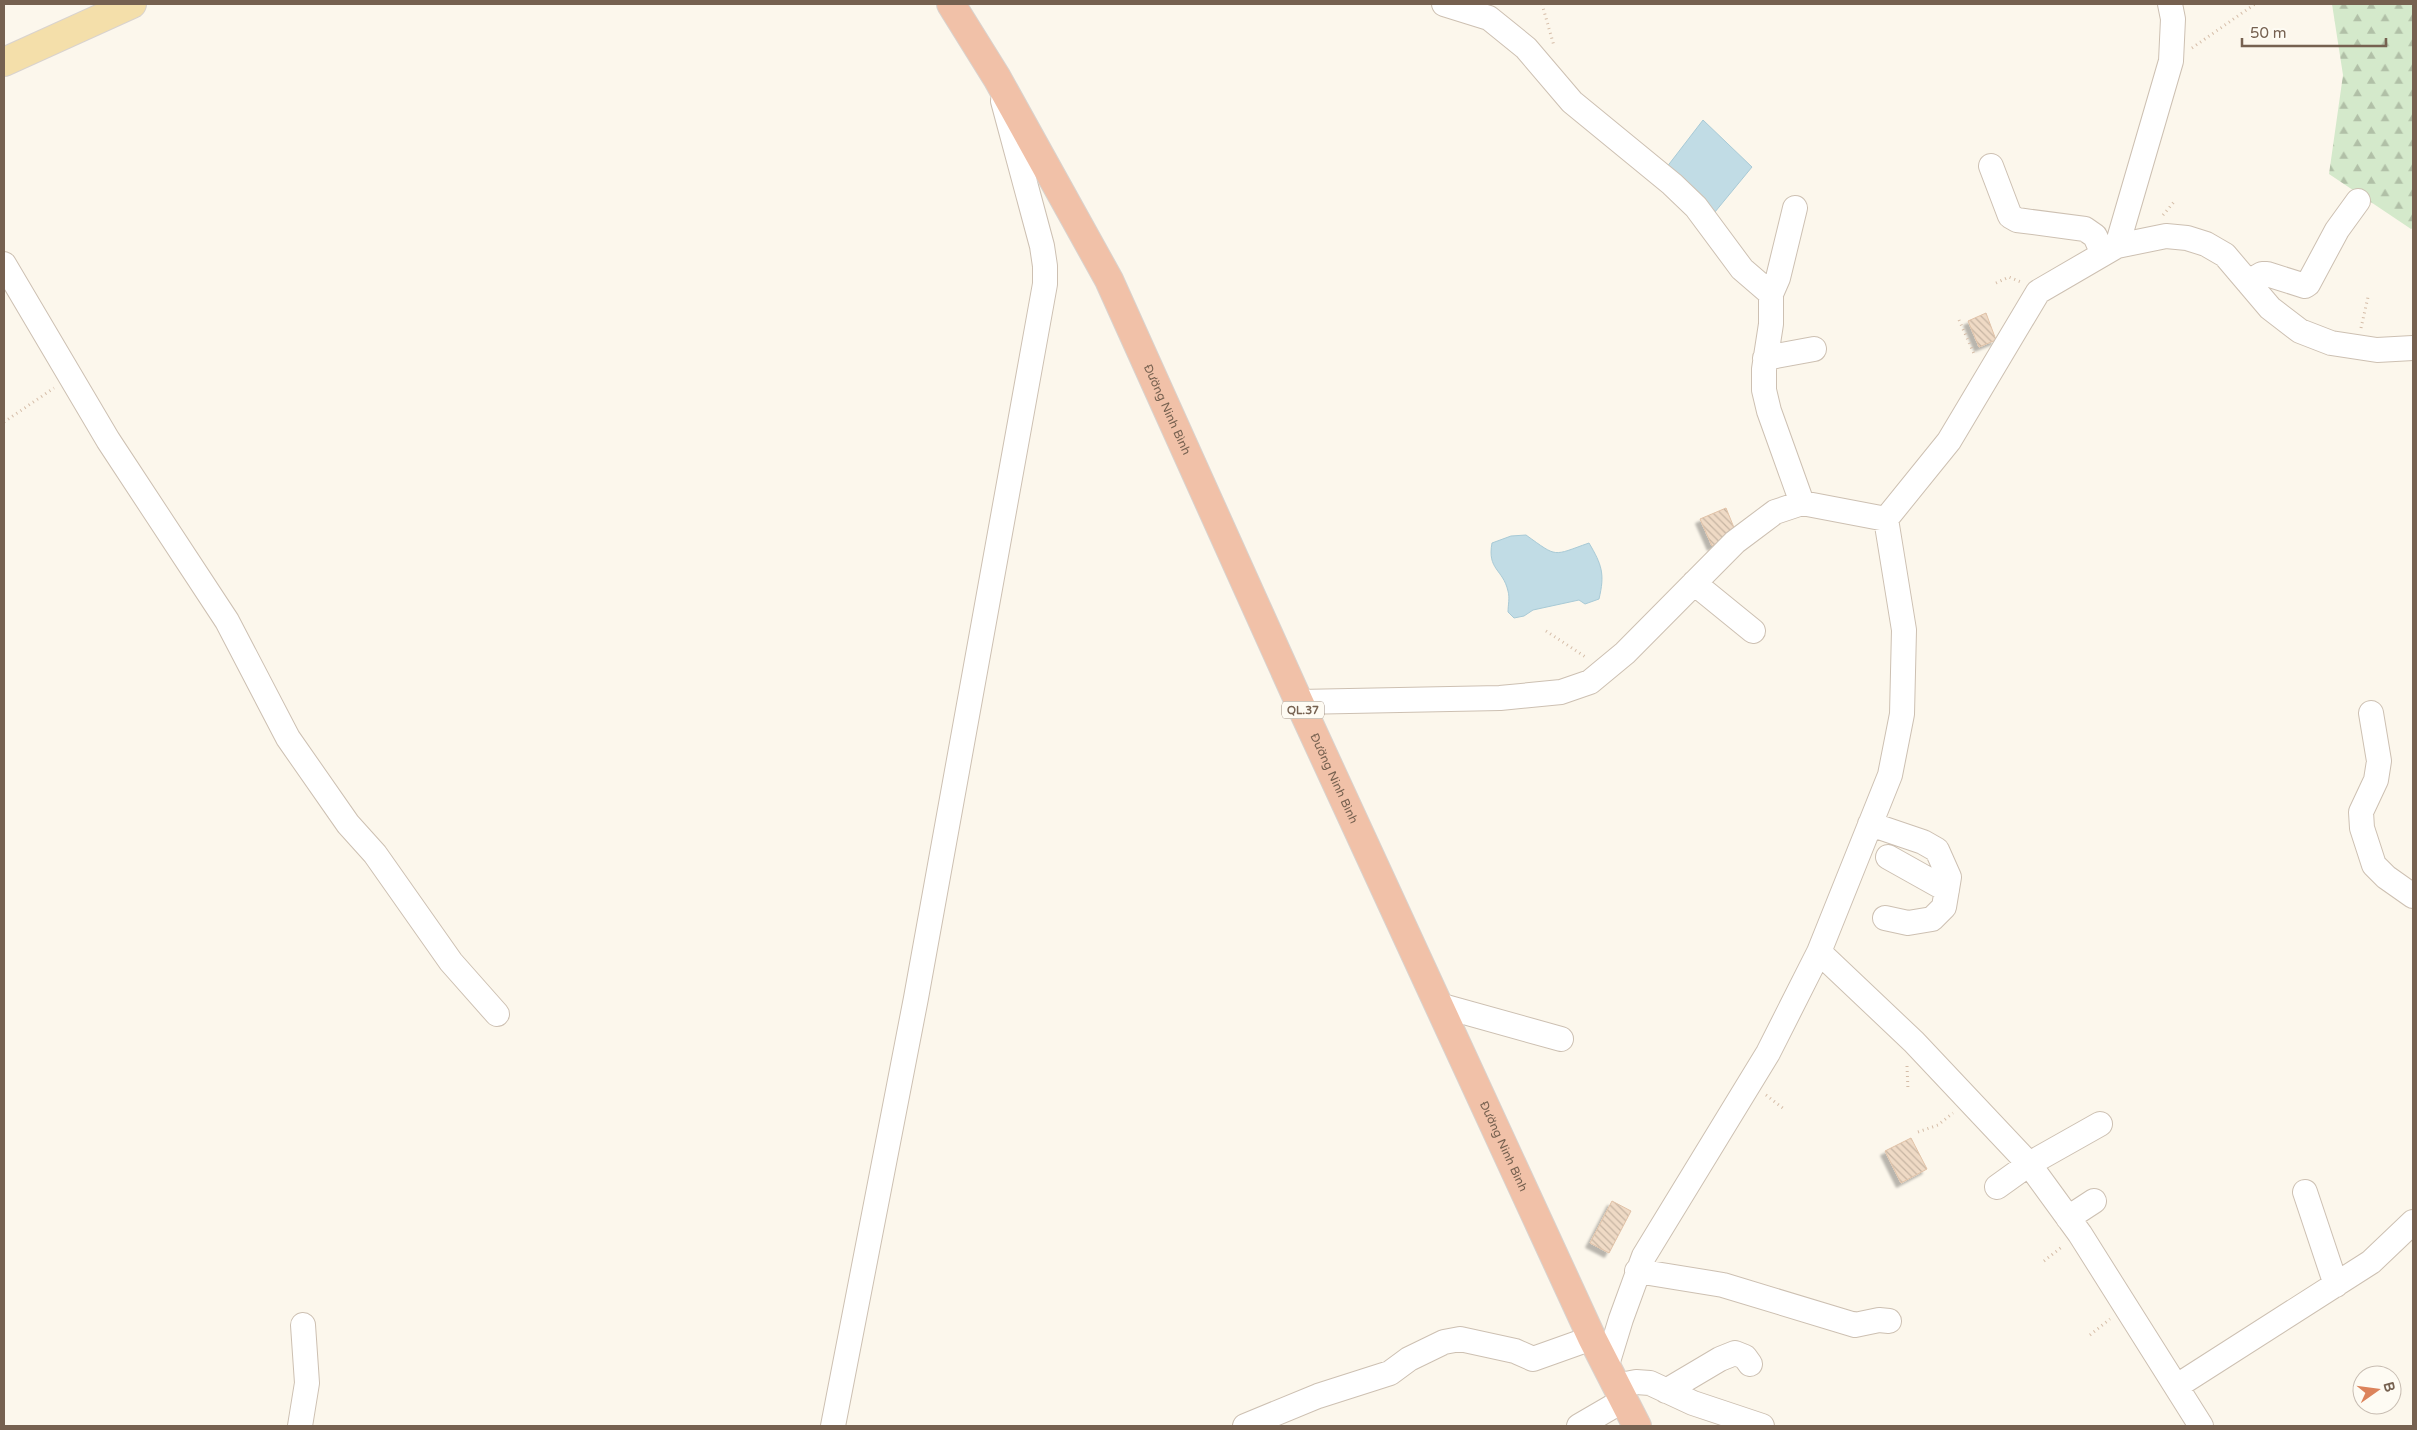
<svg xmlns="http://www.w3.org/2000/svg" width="2417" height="1430" viewBox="0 0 2417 1430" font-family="'Varela Round',sans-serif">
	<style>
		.forest { fill: url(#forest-firs) }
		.water { fill: #c1dce5; stroke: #a8cad6 }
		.building { fill: url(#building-back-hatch); stroke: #e1c2a7; filter: url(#shadow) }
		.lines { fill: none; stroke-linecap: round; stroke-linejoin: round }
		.minor-casing { stroke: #cdc0b2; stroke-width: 26 }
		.major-casing { stroke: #d9d3ce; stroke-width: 30 }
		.highway-casing { stroke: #d9d3ce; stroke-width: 30 }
		.path { stroke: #d5bda8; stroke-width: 3; stroke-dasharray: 1 4; stroke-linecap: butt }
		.minor { stroke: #fff; stroke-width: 24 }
		.major { stroke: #f4dfaa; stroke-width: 28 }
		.highway { stroke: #f1c1a8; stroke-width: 28 }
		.labels { text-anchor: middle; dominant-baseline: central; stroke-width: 4; stroke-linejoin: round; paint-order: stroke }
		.shield { fill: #fefbf3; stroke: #9f8f81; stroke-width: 1 }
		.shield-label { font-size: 11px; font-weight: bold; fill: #766150 }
		.street-label { font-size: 12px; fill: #766150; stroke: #fefbf3 }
	</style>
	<defs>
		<pattern id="forest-firs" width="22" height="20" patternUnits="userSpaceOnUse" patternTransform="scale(1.25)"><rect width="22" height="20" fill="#d4e9cb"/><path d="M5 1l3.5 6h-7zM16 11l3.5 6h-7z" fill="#b1c0a7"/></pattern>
		<pattern id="building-back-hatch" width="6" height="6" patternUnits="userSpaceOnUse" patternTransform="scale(1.25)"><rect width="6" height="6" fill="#efdac5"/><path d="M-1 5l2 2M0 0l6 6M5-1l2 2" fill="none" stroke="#c6b4a2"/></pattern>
		<filter id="shadow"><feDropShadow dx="-4.5" dy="4.5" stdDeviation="1" flood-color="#0004"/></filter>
	</defs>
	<rect width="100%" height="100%" fill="#fcf7ec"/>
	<!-- forest -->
	<path class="forest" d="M2332,4H2413V228L2411,229L2329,174L2343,75Z"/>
	<!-- water -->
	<path class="water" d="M1703,120L1752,167L1710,218L1663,172Z
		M1526,535C1558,558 1552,556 1589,543C1602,565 1605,574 1599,599L1585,604L1579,600L1533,610L1524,616L1514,618L1508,612C1508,605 1510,598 1508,591C1503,569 1487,570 1492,543L1511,536Z"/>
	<!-- building -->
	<path class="building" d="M1986,313L1996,340L1979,347L1968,321Z
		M1726,508L1737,535L1712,546L1700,519Z
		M1911,1138L1927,1169L1901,1183L1885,1151Z
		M1612,1201L1631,1211L1609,1253L1590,1243Z"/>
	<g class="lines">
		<defs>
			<path id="minor" d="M1444,4L1489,18L1526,48L1572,102L1672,184L1696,207L1742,269L1771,294V324L1764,369V390L1769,411L1802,503
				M1991,166L2010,216L2017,220L2085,229L2095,236L2103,254
				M2117,246L2171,61L2173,19L2170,4
				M4,264L108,440L227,621L288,738L348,824L375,854L451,962L497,1014
				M2248,282L2262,274H2267L2305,286L2308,284L2337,230L2358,201
				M1771,294L1778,278L1795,208
				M1765,358L1814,349
				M1694,583L1753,631
				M1299,702L1500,698L1561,692L1590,682L1625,653L1735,542L1775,512L1802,503L1886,519
				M2371,713L2379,761L2376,780L2361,812L2362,828L2374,865L2386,877L2413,896
				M1870,824L1923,842L1937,850L1949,877L1944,907L1932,919L1908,923L1885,918
				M1888,857L1947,890
				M1819,952L1914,1042L2029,1164L2080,1234L2201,1426
				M1439,1005L1561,1039
				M1997,1187L2029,1164L2100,1124
				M2305,1192L2336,1285
				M2068,1218L2094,1201
				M1637,1271L1723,1285L1855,1325L1879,1320L1889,1321
				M1606,1368L1621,1319L1644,1256L1768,1053L1819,952L1890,775L1902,714L1904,630L1886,519L1949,441L2038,292L2117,246L2166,236L2187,238L2206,244L2225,255L2270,308L2300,331L2331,343L2377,350L2413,348
				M1615,1386L1636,1382L1650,1383L1693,1403L1762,1426
				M2177,1386L2371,1262L2413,1222
				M1666,1391L1720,1359L1735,1353L1745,1357L1750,1364
				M300,1426L307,1383L303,1325
				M833,1426L916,998L1045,284V266L1042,246L1003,101
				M1245,1426L1318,1396L1390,1373L1409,1359L1444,1342L1460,1339L1515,1351L1533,1359L1592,1338
				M1579,1426L1622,1401"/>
			<path id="major" d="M4,62L132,4"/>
			<g id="highway">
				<path id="s1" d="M951,4L997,78L1109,280L1299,702L1592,1338L1637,1426"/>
			</g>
		</defs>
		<!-- minor casing -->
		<use href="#minor" class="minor-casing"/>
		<!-- major casing -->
		<use href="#major" class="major-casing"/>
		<!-- highway casing -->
		<use href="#highway" class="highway-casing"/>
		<!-- path -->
		<path class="path" d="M1542,4L1554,46
			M2192,48L2255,4
			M2163,215L2174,202
			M1996,283L2009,277L2021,282
			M1959,320L1975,356
			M2361,328L2368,297
			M4,422L54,388
			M1546,631L1587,658
			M1907,1066L1908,1090
			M1766,1095L1784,1109
			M1918,1132L1938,1125L1953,1113
			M2044,1261L2063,1246
			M2090,1335L2110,1319"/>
		<!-- minor -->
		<use href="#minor" class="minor"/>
		<!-- major -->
		<use href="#major" class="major"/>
		<!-- highway -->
		<use href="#highway" class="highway"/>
	</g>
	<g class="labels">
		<!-- shield labels -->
		<rect class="shield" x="1282" y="701.5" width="42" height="17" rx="4"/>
		<g class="shield-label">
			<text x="1303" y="710">QL.37</text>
		</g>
		<!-- street labels -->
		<g class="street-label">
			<text stroke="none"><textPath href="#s1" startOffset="460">Đường Ninh Bình</textPath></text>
			<text stroke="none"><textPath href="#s1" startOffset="865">Đường Ninh Bình</textPath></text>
			<text stroke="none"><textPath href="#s1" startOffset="1270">Đường Ninh Bình</textPath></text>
		</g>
	</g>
	<!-- border -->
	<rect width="2417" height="1430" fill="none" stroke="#766150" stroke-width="10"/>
	<!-- north arrow -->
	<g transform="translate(2377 1390) rotate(76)"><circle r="24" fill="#fefbf3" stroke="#c8bdb2"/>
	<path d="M0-4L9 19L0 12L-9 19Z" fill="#dc835b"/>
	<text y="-8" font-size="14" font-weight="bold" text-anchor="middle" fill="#766150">B</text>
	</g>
	<!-- scale -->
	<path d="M2242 38v8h144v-8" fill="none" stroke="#766150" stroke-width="2.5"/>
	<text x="2250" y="38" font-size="15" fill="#766150" stroke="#fefbf3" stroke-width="4" paint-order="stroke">50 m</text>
</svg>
